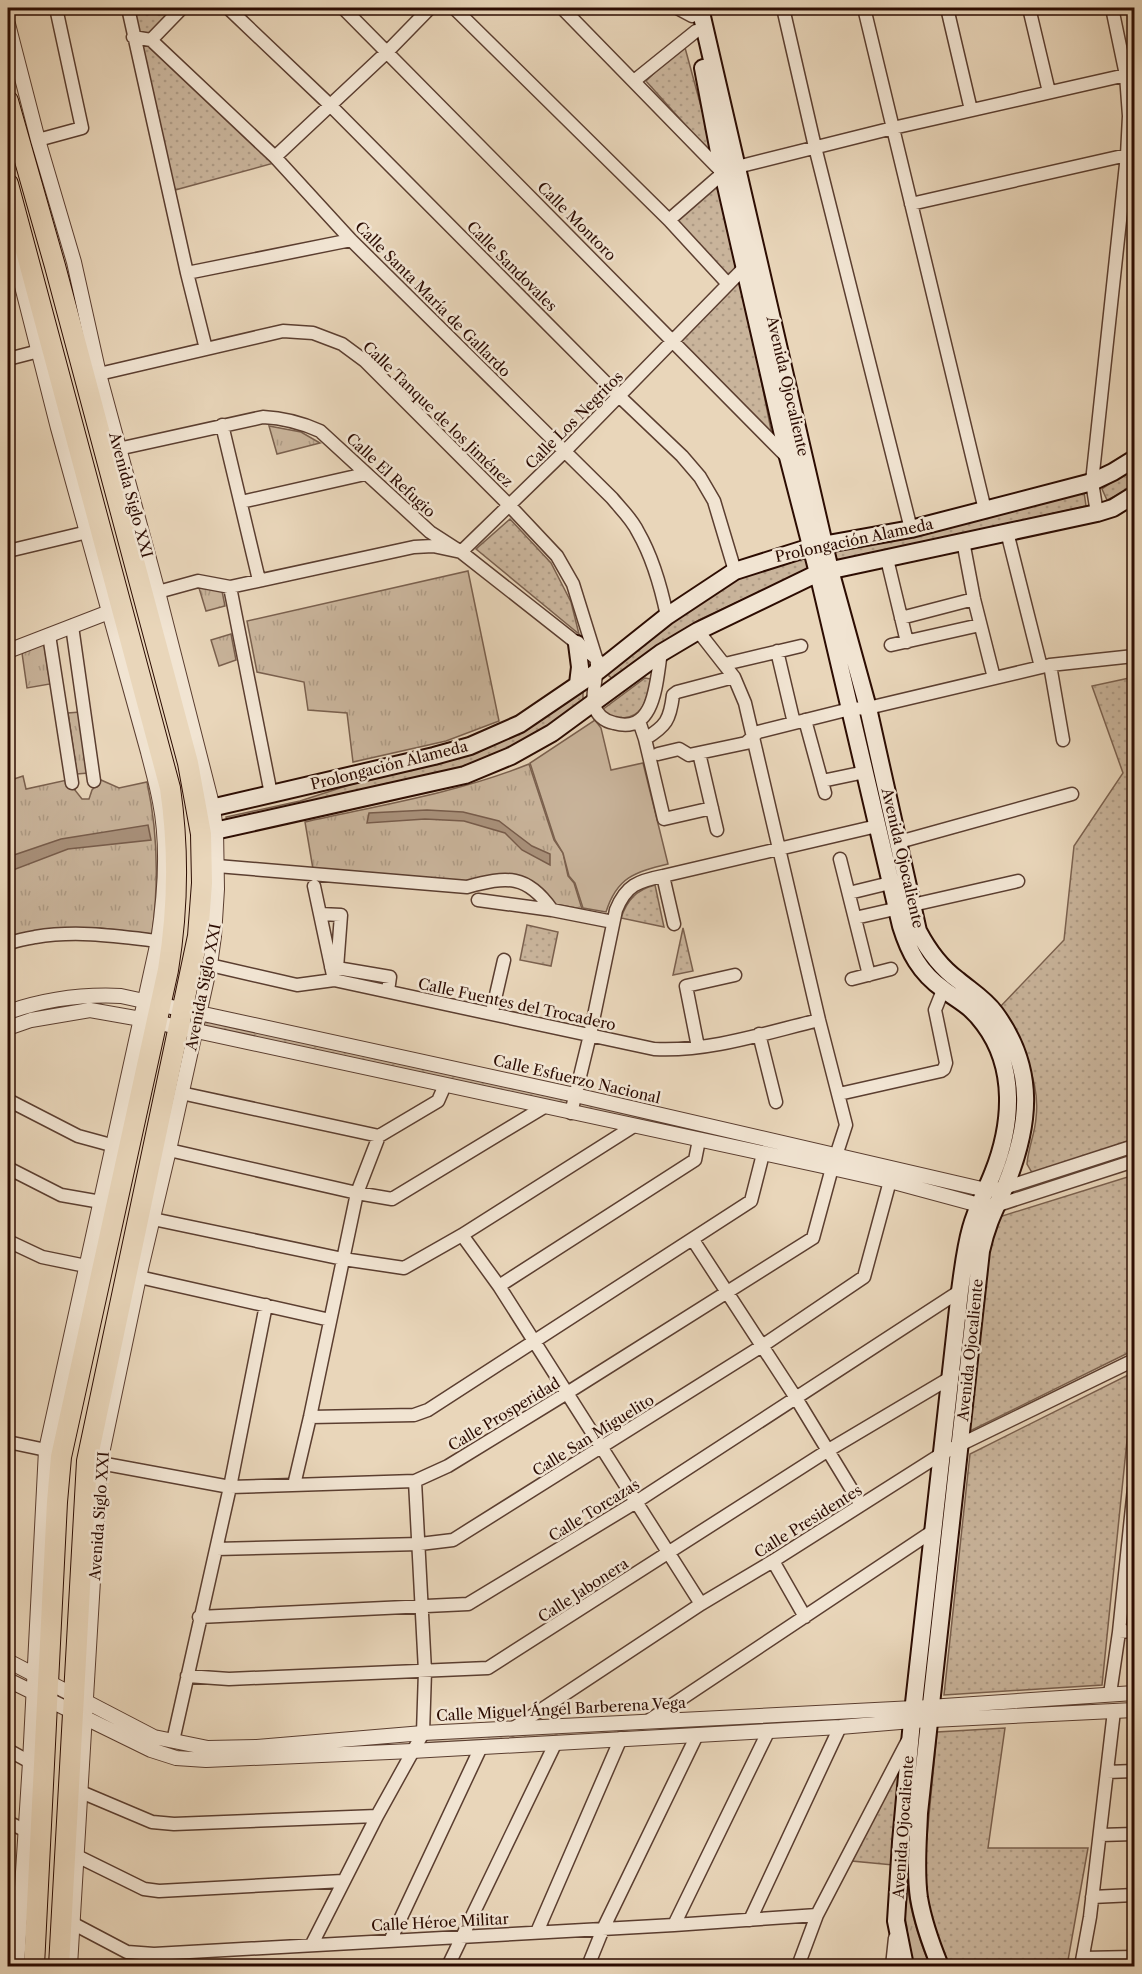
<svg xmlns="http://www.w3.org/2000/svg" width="1142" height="1974" viewBox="0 0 1142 1974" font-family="'Libre Caslon Text',serif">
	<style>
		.grass { fill: url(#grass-tufts); stroke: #7a604e; stroke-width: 1.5 }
		.park { fill: url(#park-dots); stroke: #7a604e; stroke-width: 1.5 }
		.garden { fill: #c9b49b; stroke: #7a604e; stroke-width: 1.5 }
		.water { fill: #a9917b; stroke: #775c4b; stroke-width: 1.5 }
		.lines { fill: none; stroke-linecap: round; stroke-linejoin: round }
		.minor-casing { stroke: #5b3e30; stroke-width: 15 }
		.tertiary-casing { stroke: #5b3e30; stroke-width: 16 }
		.secondary-casing { stroke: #2c0c02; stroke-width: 20 }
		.trunk-casing { stroke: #2c0c02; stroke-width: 22 }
		.minor { stroke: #f1e4d2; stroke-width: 12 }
		.tertiary { stroke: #f1e4d2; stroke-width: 14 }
		.secondary { stroke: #f1e4d2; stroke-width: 16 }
		.trunk { stroke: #e9d6ba; stroke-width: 20 }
		.labels { text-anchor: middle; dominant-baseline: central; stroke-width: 5; stroke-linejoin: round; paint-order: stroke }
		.street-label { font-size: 15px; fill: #2c0c02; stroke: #f1e4d2 }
	</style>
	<defs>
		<pattern id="grass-tufts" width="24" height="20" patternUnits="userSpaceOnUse" patternTransform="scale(1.5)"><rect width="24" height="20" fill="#c9b49b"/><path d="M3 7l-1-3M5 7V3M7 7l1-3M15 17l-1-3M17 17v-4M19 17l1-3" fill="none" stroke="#ad9a84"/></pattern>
		<pattern id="park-dots" width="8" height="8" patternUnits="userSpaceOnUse" patternTransform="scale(1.5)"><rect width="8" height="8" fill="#c9b49b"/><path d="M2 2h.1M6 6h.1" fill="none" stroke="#ad9a84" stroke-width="1.8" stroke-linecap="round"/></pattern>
	</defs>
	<rect width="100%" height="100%" fill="#e9d6ba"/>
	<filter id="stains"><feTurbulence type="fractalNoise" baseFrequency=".00333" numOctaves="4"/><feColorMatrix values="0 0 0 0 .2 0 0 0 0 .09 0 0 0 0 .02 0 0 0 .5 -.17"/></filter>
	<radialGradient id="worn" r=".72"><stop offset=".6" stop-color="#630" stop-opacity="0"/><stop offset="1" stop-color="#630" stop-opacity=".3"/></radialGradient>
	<!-- grass -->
	<path class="grass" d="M269,426L301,432L320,443L277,454Z
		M468,571L499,721L446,741L353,762L347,713L308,710L304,682L257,672L247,621Z
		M199,588L222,591L225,606L206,611Z
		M231,634L236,660L219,666L211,640Z
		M44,644L50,684L27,688L22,653Z
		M80,712L88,773L77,774L68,713Z
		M529,764L554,840L563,853L568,876L574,883L582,909L554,904L545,891L532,881L512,876L468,883L313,869L305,822C381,805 457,793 529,764Z
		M23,776L26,789L67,780L82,799H89L92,790L101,780L119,788L147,782C158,833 159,882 152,934L100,928L75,929L8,939V798L11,796L8,781Z
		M905,1863C908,1902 915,1930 930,1966H912L903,1902Z"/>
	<!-- park -->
	<path class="park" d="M134,8H174L149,35L138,32Z
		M138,44L148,45L274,163L175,190Z
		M684,44L715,158L646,81Z
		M720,182L740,266L729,277L676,221Z
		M741,279L773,440L677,338Z
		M1134,467V485L1129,490L1107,500L1102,489Z
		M1084,492L1086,506L836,563L835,551Z
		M510,519L551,563L571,602L579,634L476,549Z
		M805,555L808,569L699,620L618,677L613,679L609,676L608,670L611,666L737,577Z
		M1134,677V1139L1035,1173L1031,1171L1027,1164C1028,1148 1035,1134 1036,1118C1041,1077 1019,1042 999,1008L1064,940L1074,846L1123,773L1092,686Z
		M645,678L651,679C647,697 645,716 623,718C614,719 608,716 602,710Z
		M583,688V703L549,727L480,763L441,774L227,820L226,817L300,801L368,779L438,762Z
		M655,885L664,927L621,918C627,900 636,890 655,885Z
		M527,925L558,932L551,966L520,960Z
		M683,928L693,971L673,975Z
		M205,1019L569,1097L568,1107L203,1028Z
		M580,1100L832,1157L830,1165L577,1110Z
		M1134,1175V1350L970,1431L986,1250L999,1217Z
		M1134,1372L1102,1685L944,1695L970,1454Z
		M907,1711L908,1718L424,1743L429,1738Z
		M1005,1728L988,1848H1088L1067,1966H948L936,1936L923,1878L937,1732Z
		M902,1761L893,1865L852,1861Z"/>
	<!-- garden -->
	<path class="garden" d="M595,720L601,728L611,770L643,763L668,864C635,872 617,877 606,912L583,908L575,883L569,876L563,853L555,840L530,763Z"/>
	<!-- water -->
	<path class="water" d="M427,810L463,812L499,821L532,846L550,854V865L522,850L505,833L464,821L425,819L367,823L369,813Z
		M148,825L151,840L68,849L8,872V858L14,855L61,839Z"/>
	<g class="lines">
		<defs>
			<path id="minor" d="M128,8L187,273L206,349
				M228,8L330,105L619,396L682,456L700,477L714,501L735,571
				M343,8L787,457
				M454,8L669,220L728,284
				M562,8L722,172
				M677,8L692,16
				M783,8L815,147L911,529
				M864,8L985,510
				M947,8L971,110
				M1029,8L1049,92
				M133,37L151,40L275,157L351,240L612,498C621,509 632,519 638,532C653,558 661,587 667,616
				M151,40L182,8
				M634,81L696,31
				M38,140L82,128L56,8
				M275,157L387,52L430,8
				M911,204L1127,155
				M669,220L723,173L737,167L893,128L1126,75
				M187,273L351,240
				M8,359L39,351
				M99,374L283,331L313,333L342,344L365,361L509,505L557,556L573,584L596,658
				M222,425L259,580
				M118,449L263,417C284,418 300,422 320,431L430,532L461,552L597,659C598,673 591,697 594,705C597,715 604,721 614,723C656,735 656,680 661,653
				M241,502L365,474
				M1097,513L1092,482L1127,155L1129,116L1126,75L1112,8
				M1007,532L1041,667
				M963,541L974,599L994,678
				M8,551L96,530
				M887,559L907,642
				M230,587L271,794
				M158,592L198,581L230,587L414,547L433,546L461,552L566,450L745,267
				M901,618L974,599
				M72,626L94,781
				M49,635L72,783
				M891,645L980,625
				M777,651L794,723
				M725,664L801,646
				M1050,665L1063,740
				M805,720L825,793
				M639,721L645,739L664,819L712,808
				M645,739C666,726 670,720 673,695L677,692L734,677
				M699,753L717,830
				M658,754L679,749L689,755L746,743L758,732L850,709L868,708L1050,665L1134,656
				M822,781L865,772
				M899,842L1072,794
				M840,859L869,975
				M217,866L467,887C507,876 527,874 552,910
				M663,876L674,924
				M314,886L334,980
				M849,893L890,883
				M478,900L552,910L613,922
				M320,914L341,915L337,968
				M855,918L1018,881
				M8,944C16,940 26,939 35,937C77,930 116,936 158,941
				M210,965L297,985L334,980L654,1049C709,1052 765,1033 819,1020
				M331,967L390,977L388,991
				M852,979L891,969
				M492,1012L504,960
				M759,1034L776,1102
				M698,1047L686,986L735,975
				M181,1093L379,1136L438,1101L445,1085
				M839,1094L941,1071L944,1069L946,1063L935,1010L943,990
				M8,1100L78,1136L122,1148
				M571,1113L590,1035L616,910C626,885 638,881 663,876L877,826
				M169,1150L357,1193L392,1199L544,1107
				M8,1168L61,1195L101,1202
				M1004,1188L1134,1146
				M995,1206L1134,1161
				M153,1219L343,1259L404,1268L462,1235L634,1126
				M462,1235L499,1286L701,1604
				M693,1240L796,1398L861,1505
				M8,1241L42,1257L86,1266
				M139,1277L330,1320
				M499,1286L695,1160L699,1140
				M310,1417L414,1415L428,1410L751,1201L763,1154
				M8,1442L46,1450
				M100,1463L230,1487L415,1481L448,1466L567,1393L813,1238L832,1168L846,1125L819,1020L745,703L734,677L698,631
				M294,1485L310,1417L357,1193L379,1136
				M216,1549L420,1544L453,1540L762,1346L864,1277L890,1181
				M773,1561L805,1617
				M199,1617L468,1604L636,1502L960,1291
				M1119,1632L1134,1631
				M187,1676L229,1679L488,1668L827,1451L950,1378
				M1110,1694L1119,1632L1134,1488
				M648,1721L933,1531
				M512,1729L701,1604L773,1561L943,1453L1134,1360
				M173,1741L230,1487L266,1305
				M8,1750L30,1762
				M1107,1772L1134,1771
				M81,1792L152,1822L174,1824L377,1816
				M8,1822L26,1831
				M1100,1835L1134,1834
				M77,1856L144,1889L159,1891L343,1881
				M8,1891L20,1898
				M1092,1897L1134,1895
				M750,1920L840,1727
				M72,1923L127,1952L154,1954L674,1925L817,1915
				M674,1925L769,1730
				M537,1932L621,1738
				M390,1941L481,1747
				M312,1944L377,1816L423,1733L425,1671L415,1481
				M1083,1958L1134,1957
				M8,1966H9
				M448,1966L556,1742
				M588,1966L603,1929L697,1735
				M798,1966L817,1915L907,1742
				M892,1966L895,1938
				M1081,1966L1090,1917L1114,1711"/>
			<path id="tertiary" d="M8,24L38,140L74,262L99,374L158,592L213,808L216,830L217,889L214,936L210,965L169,1150L139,1277L100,1463L70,1966
				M8,231L58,428L148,752C152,768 157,785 160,802C169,847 165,896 158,941L46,1450L30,1762L17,1966
				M8,651L109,612
				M8,1012C46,999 81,994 121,996L575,1095L986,1190L996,1189
				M8,1028L31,1020L90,1010L141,1019L832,1168L890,1181L979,1205H987
				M8,1661L154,1737L208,1748L257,1747L423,1733L914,1708L1134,1693
				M8,1680L151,1750L176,1758L206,1760L412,1751L840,1727L912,1721L1134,1710"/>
			<path id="secondary" d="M700,8L830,570L868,708L918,931C928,950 940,967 958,980C971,991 985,999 995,1013C1037,1070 1030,1126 1005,1187C994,1211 987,1224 981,1251L919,1813C918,1841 915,1870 919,1898C923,1922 931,1944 940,1966
				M703,68L723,173L788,457L818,573L901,926C909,952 920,973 943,989C960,1002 970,1005 984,1024C1017,1068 1012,1125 993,1173C986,1191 976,1209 971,1228C965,1249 963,1270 960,1291L912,1721L901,1842L896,1921L905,1966
				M577,644L580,667L578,684
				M198,811L434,756L470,746L520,724L598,671L667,616L735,571L811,547L911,529L1092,482L1113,472L1134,459
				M201,834L465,775L511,756L552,733L661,653L698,631L818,573L1097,513L1113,508L1134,495"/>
			<path id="trunk" d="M8,101L55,266L188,763L201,834L202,883L198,936L87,1461L59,1966
				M8,184L170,788C179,850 178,909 168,970L61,1457L57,1502L34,1966"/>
		</defs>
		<!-- minor casing -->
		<use href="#minor" class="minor-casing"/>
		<!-- tertiary casing -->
		<use href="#tertiary" class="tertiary-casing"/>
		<!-- secondary casing -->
		<use href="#secondary" class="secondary-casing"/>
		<!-- trunk casing -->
		<use href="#trunk" class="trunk-casing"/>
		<!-- minor -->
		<use href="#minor" class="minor"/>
		<!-- tertiary -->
		<use href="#tertiary" class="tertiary"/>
		<!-- secondary -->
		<use href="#secondary" class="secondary"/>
		<!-- trunk -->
		<use href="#trunk" class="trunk"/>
	</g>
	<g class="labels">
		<!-- street labels -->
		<g class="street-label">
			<text transform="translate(577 221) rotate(45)">Calle Montoro</text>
			<text transform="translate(512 266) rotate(45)">Calle Sandovales</text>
			<text transform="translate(433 299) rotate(45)">Calle Santa María de Gallardo</text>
			<text transform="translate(788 386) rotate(77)">Avenida Ojocaliente</text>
			<text transform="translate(438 414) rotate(44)">Calle Tanque de los Jiménez</text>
			<text transform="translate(574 420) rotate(-45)">Calle Los Negritos</text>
			<text transform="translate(391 475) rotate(43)">Calle El Refugio</text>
			<text transform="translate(131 495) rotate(75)">Avenida Siglo XXI</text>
			<text transform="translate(854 540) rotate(-12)">Prolongación Alameda</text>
			<text transform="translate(389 765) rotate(-14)">Prolongación Alameda</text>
			<text transform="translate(903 858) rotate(77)">Avenida Ojocaliente</text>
			<text transform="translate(203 987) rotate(-79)">Avenida Siglo XXI</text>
			<text transform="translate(517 1004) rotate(12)">Calle Fuentes del Trocadero</text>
			<text transform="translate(577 1079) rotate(13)">Calle Esfuerzo Nacional</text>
			<text transform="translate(970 1350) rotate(-84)">Avenida Ojocaliente</text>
			<text transform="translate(504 1414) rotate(-31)">Calle Prosperidad</text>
			<text transform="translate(593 1435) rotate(-32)">Calle San Miguelito</text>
			<text transform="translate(594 1510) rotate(-32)">Calle Torcazas</text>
			<text transform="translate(99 1516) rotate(-86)">Avenida Siglo XXI</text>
			<text transform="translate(808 1521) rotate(-32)">Calle Presidentes</text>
			<text transform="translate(583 1590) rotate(-33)">Calle Jabonera</text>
			<text transform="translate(561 1709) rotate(-3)">Calle Miguel Ángel Barberena Vega</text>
			<text transform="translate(903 1827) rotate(-86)">Avenida Ojocaliente</text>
			<text transform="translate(440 1922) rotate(-3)">Calle Héroe Militar</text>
		</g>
	</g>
	<!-- margin -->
	<rect width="1142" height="1974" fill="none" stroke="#e9d6ba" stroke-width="30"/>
	<rect x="9" y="9" width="1124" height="1956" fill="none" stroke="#2c0c02" stroke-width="3"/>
	<rect x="15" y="15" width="1112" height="1944" fill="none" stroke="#2c0c02" stroke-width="1.5"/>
	<rect width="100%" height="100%" filter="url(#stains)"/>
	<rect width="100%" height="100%" fill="url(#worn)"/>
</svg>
